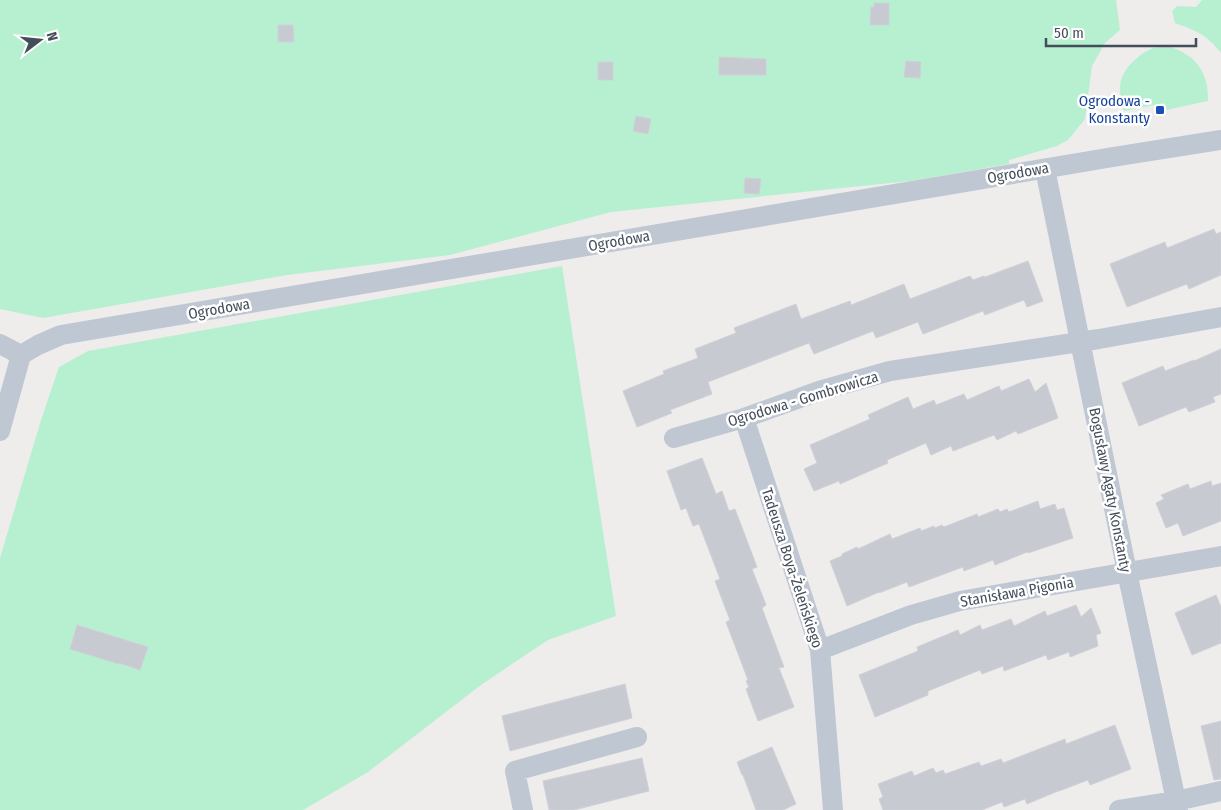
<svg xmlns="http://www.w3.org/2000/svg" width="1221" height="810" viewBox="0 0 1221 810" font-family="'Fira Sans Condensed',sans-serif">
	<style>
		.green { fill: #b7f0d0 }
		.building { fill: #c8cad2; stroke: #cfd1d8 }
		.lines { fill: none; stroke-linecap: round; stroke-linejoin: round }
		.street { stroke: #bec7d2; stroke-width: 20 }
		.transit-dot { fill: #1a4fb4; stroke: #fff; stroke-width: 2 }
		.labels { text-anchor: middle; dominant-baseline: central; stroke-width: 5; stroke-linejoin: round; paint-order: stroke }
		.transit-label { font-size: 15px; fill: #164399; stroke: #fff; text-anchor: end }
		.street-label { font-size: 15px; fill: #444e5a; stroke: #fff }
	</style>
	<rect width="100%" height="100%" fill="#efecec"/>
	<!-- green -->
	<path class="green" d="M0,0H1116L1120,30L1105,43L1092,66L1085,119L1068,140L1057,146L1009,160V164L910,181L611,212L450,255L287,275L43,318L0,309Z
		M1202,0H1221V53C1206,34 1197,31 1175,23L1172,11L1177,6L1196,7Z
		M1170,47C1197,55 1209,74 1208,101L1166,110L1164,103L1124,111C1117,88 1118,74 1137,58C1141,54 1148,50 1154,48C1159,47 1165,47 1170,47Z
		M562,266L616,616L548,640L481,685L368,772L303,810H0V558L41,420L59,367L88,351Z"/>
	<!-- building -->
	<path class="building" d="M874,3H889V25H870L871,7H874Z
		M278,25H293L294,42H278Z
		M719,57L766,59V75H719Z
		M906,61L921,62L920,78L904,77Z
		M598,62H613V80H598Z
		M636,116L651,119L648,134L633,131Z
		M745,178L761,179L759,194L744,193Z
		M1214,229L1216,234L1221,232V275L1189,289L1187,284L1127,307L1110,264L1165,242L1167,248Z
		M1028,261L1043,301L1027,307L1024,300L985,315L983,311L923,334L918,322L876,338L873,331L814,354L809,343L708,382L712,394L670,410L672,413L637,427L623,391L664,374L663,371L698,358L695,349L736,333L734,328L796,304L801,319L850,301L851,305L904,284L910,299L970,276L973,280L984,276L985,277Z
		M1221,349V394L1213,397L1215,402L1189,412L1186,407L1139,426L1122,383L1163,366L1165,371L1194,360V361Z
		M1029,379L1035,392L1046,383L1058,418L1018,434L1016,431L997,440L994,435L953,451L951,446L931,455L926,443L887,460L888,463L840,484L839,481L814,491L804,469L817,463L810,445L870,419L868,415L908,397L913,409L934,400L936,405L964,394L967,400L999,386L1001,391Z
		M702,458L716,494L722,491L729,511L735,509L757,567L752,569L766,605L762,608L784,667L779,668L794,707L758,721L746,689L749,687L746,681L748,680L726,622L730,620L715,581L720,579L699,524L693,526L686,508L681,510L667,471Z
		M1211,481L1212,486L1221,483V521L1183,536L1178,523L1166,528L1156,503L1164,499L1161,495L1188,484L1190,489Z
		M1038,501L1040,509L1055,504L1057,510L1064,508L1073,538L1028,553L1027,552L995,565L993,560L964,571L963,567L909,587L907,582L879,593V592L847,606L830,561L842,556V554L857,547L858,549L890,534L892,539L920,528L921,531L934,526L935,528L942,525L944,527L977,514L978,517L998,509L1000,512L1007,509L1009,512Z
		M1216,595L1221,607V643L1192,655L1175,613Z
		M1076,605L1081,617L1091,608L1101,633L1096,635L1098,646L1070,657L1069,652L1048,660L1046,655L1004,671L1003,666L982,674L980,670L928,691V695L875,717L859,675L918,651L917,647L958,630L960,635L980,625L982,630L1011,619L1014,626L1045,611L1047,616Z
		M77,625L148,647L140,670L119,663V664L70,649Z
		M625,684L632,718L510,751L502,716Z
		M1221,721V779L1214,780L1201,726Z
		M1115,725L1131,769L1090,785L1088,780L1059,791H1058L1027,804L1025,799L1004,807L1002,802L982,810H883L879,799L883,797L878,784L912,771L914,776L933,768L936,773L943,770L945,774L979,762L981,766L1001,759L1003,763L1065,739L1066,744Z
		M772,747L796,804L783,810H756L743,775H742L737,762Z
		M642,758L649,791L574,810H549L543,781Z"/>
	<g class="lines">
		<!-- street -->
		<path class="street" d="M1045,169L1127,572L1178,810
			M0,344L21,355
			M21,355L38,345L61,335L1113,157L1221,140
			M744,418L820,650L833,810
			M0,431L21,355
			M674,438L744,418L819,391L890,371L1099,339L1221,317
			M820,650L911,615L960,601L1221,556
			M523,810L515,771L637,737
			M1119,810L1176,801L1221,791"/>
	</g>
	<!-- markers -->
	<rect class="transit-dot" x="1155" y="105" width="10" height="10" rx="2.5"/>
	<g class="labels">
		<!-- transit labels -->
		<g class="transit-label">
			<text x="1150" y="101">Ogrodowa -<tspan x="1150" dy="17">Konstanty</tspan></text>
		</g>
		<!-- street labels -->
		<g class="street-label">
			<text transform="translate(1018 173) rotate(-10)">Ogrodowa</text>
			<text transform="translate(619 241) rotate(-10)">Ogrodowa</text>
			<text transform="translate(219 309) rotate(-10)">Ogrodowa</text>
			<text transform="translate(803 399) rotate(-17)">Ogrodowa - Gombrowicza</text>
			<text transform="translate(1110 490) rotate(79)">Bogusławy Agaty Konstanty</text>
			<text transform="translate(792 568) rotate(72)">Tadeusza Boya-Żeleńskiego</text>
			<text transform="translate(1017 592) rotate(-10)">Stanisława Pigonia</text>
		</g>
	</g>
	<!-- north arrow -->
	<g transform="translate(40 40) rotate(74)" stroke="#ffffff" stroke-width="4" paint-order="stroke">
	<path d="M0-4L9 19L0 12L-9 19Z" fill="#444e5a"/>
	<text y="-8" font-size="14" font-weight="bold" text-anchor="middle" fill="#444e5a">N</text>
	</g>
	<!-- scale -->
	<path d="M1046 38v8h150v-8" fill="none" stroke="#444e5a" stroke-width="2.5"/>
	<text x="1054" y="38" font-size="15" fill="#444e5a" stroke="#ffffff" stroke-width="4" paint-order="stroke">50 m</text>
</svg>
